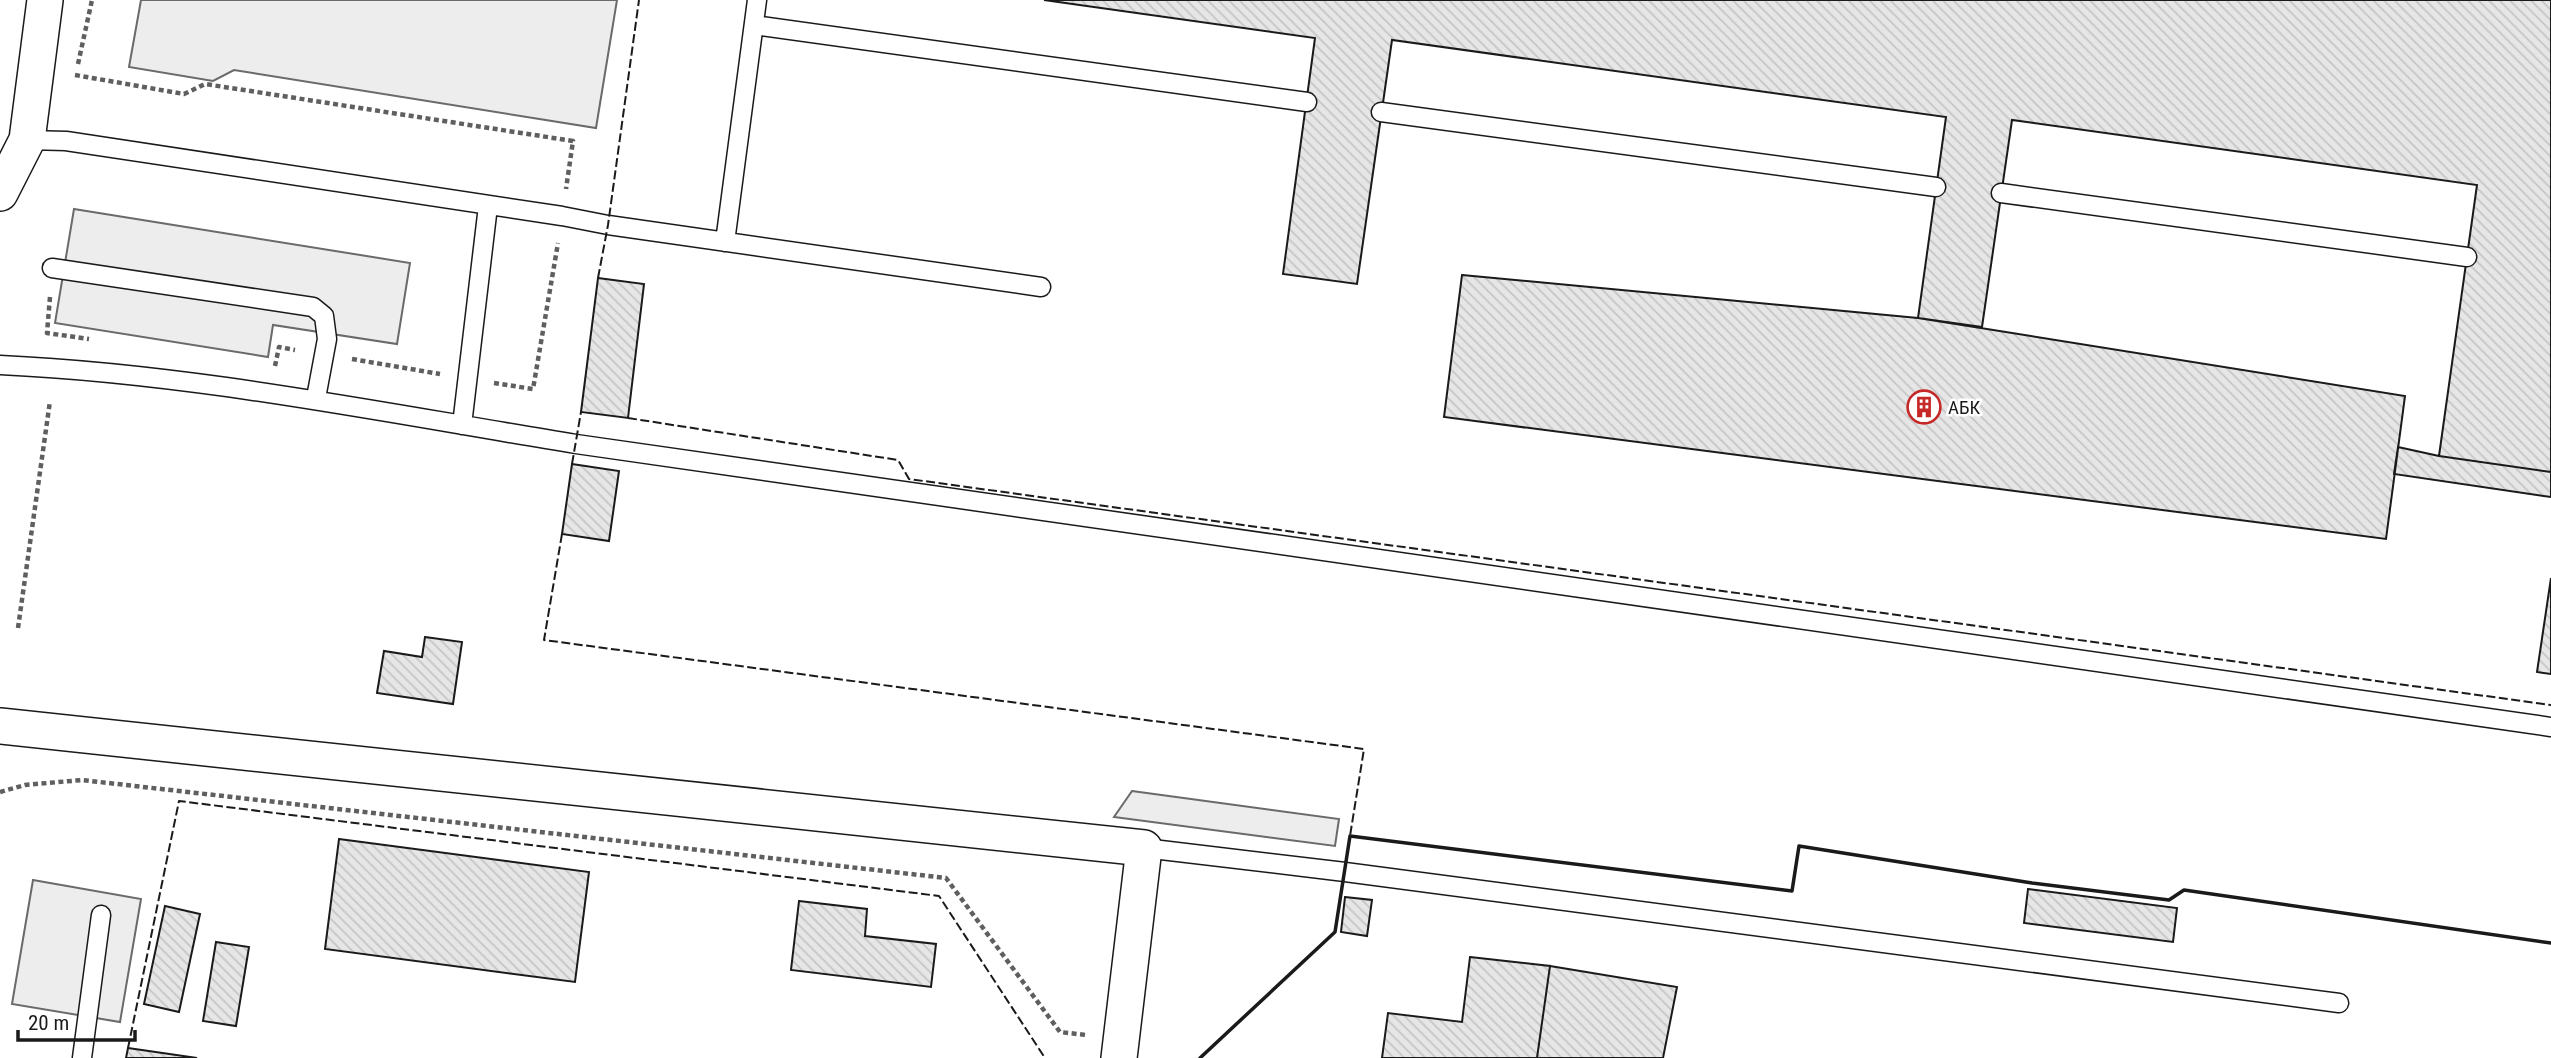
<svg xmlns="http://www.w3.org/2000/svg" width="2551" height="1058" viewBox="0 0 2551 1058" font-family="'Roboto Condensed',sans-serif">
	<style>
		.parking { fill: #ededed; stroke: #6a6a6a; stroke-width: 2 }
		.building { fill: url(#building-back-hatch); stroke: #1a1a1a; stroke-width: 2 }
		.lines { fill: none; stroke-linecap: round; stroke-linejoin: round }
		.service-casing { stroke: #1a1a1a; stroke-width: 21 }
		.minor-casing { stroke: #1a1a1a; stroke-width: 38 }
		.path { stroke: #5f5f5f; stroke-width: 4.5; stroke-dasharray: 5 3.5; stroke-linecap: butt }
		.service { stroke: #fff; stroke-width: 18 }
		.minor { stroke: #fff; stroke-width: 35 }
		.fence { stroke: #1a1a1a; stroke-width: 2; stroke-dasharray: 9 3.5; stroke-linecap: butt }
		.wall { stroke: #1a1a1a; stroke-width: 3.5 }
		.labels { text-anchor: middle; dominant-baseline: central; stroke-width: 5; stroke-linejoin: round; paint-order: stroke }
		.poi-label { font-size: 19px; fill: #1a1a1a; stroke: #fff; text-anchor: start }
	</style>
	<defs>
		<pattern id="building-back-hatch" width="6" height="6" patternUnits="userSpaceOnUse" patternTransform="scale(1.75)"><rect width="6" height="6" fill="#e6e6e6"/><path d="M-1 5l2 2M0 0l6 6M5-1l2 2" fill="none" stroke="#c5c5c5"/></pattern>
	</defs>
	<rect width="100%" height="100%" fill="#fff"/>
	<!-- parking -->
	<path class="parking" d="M141,0H617L596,128L234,70L213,81L129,67Z
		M74,209L410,263L397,344L273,325L268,357L55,323Z
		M1132,791L1339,819L1335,846L1114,817Z
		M33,880L141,899L120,1022L12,1004Z"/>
	<!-- building -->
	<path class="building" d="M1044,0H2551V472L2439,456L2477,185L2012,120L1982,327L1918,318L1946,117L1392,40L1357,284L1283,274L1315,38Z
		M1462,275L1918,318L2405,396L2386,539L1444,417Z
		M598,278L644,284L628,418L581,412Z
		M2398,447L2439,456L2551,472V497L2394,474Z
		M572,464L619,471L609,541L562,534Z
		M2551,578V674L2537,672Z
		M425,637L462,642L453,704L377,693L384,651L422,657Z
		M339,839L589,872L575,982L325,949Z
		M2028,889L2177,908L2173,942L2024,923Z
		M1345,897L1372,900L1367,936L1341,932Z
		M799,901L867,909L865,936L936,944L931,987L791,970Z
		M165,906L200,914L179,1012L144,1004Z
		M216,942L249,947L236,1026L203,1021Z
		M1470,957L1550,966L1537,1058H1382L1388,1013L1462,1022Z
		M1550,966L1677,987L1663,1058H1537Z
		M128,1048L197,1058H126Z"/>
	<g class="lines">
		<defs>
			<path id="service" d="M754,25L1307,102
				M1381,112L1936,187
				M27,140L66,141L562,216L608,225L1041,287
				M2001,193L2467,257
				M725,242L757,0
				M52,268L313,307L324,316L327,339L316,398
				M0,365C194,374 385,413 576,444L2551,727
				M462,425L488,206
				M1144,848L1345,872L2339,1003
				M82,1058L101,915"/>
			<path id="minor" d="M0,193L27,140L45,0
				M0,726L1144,848L1119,1058"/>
		</defs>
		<!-- service casing -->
		<use href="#service" class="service-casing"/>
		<!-- minor casing -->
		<use href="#minor" class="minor-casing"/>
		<!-- path -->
		<path class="path" d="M78,64L92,0
			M75,75L184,94L205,84L573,141L566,189
			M50,297L47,333L89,339
			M352,359L440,374
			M275,366L279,347L295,350
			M494,383L533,389L558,243
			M18,628L50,401
			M0,792L25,785L82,780L946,878L1060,1032L1086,1035"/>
		<!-- service -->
		<use href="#service" class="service"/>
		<!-- minor -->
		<use href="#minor" class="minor"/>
		<!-- fence -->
		<path class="fence" d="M598,278L608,225L639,0
			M628,418L898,460L909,479L2551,705
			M572,464L581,412
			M562,534L544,640L1364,749L1350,836
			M128,1048L179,801L939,896L1045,1058"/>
		<!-- wall -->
		<path class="wall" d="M1200,1058L1335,932L1350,836L1792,891L1799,846L2032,883L2169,900L2184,890L2551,943"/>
	</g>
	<!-- icons -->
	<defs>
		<symbol id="building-ring" viewBox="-11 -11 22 22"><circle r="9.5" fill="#fff" stroke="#c62828" stroke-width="1.5"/><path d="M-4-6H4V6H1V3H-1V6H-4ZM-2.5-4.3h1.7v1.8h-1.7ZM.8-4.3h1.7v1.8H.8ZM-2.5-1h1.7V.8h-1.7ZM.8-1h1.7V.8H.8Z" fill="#c62828"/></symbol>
	</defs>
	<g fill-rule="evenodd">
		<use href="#building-ring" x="1905" y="388" width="38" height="38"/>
	</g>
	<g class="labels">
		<!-- poi labels -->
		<g class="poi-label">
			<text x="1948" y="407">АБК</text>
		</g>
	</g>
	<!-- scale -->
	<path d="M18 1030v10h117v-10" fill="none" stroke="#1a1a1a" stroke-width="3.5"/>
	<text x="28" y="1030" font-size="21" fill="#1a1a1a" stroke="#ffffff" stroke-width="5" paint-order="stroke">20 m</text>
</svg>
